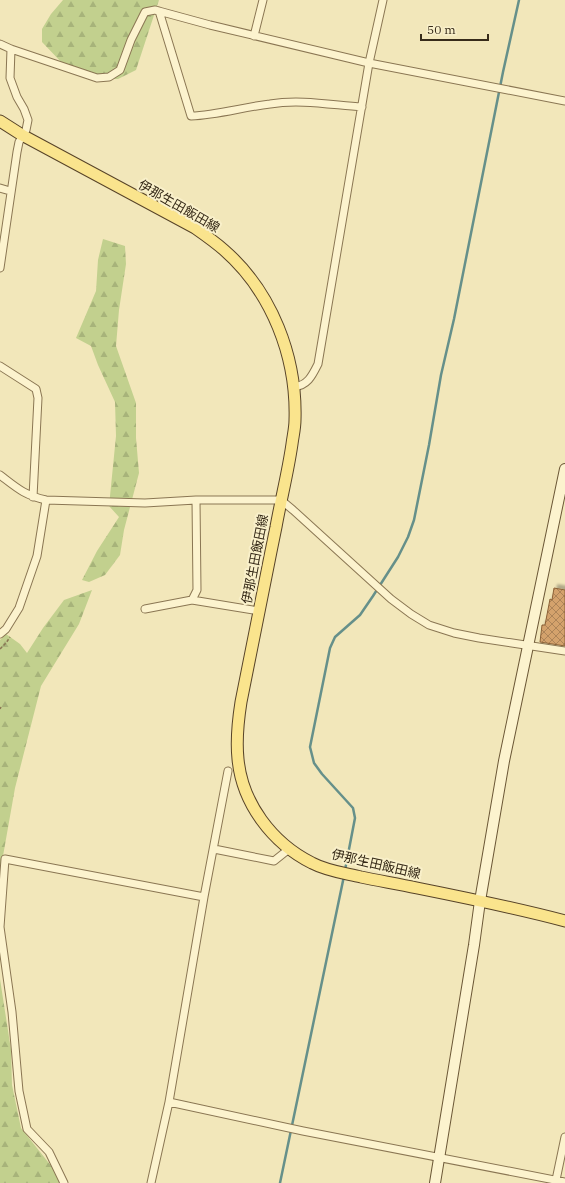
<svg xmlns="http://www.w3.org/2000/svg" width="565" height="1183" viewBox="0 0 565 1183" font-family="'IBM Plex Serif','Noto Sans JP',serif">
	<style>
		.forest { fill: url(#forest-firs) }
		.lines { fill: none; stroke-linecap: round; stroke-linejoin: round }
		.stream { stroke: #66908a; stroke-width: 2.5 }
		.building { fill: url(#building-cross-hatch); stroke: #8b6136; filter: url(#shadow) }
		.street-casing { stroke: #8a7653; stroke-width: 9 }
		.secondary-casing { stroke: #6b5736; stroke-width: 12 }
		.primary-casing { stroke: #574328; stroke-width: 13 }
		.path { stroke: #8a7653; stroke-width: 1.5; stroke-dasharray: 3 2; stroke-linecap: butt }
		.street { stroke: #fcf3ce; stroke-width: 7 }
		.secondary { stroke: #fcf3ce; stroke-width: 10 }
		.primary { stroke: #fae48d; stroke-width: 11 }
		.labels { text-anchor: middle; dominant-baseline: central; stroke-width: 4; stroke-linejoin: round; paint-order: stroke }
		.street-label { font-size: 13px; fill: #372b19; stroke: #f9f0ca }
	</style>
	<defs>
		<pattern id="forest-firs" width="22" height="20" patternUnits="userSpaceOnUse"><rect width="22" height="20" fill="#c2d08e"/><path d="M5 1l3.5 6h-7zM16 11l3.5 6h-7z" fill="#a7b37a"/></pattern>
		<pattern id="building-cross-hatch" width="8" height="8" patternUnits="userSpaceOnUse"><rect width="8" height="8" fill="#d4a26c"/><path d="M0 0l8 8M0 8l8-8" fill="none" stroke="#ad8458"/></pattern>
		<filter id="shadow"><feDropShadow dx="3.5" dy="-3.5" stdDeviation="1" flood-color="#0004"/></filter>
	</defs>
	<rect width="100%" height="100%" fill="#f2e7ba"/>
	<!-- forest -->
	<path class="forest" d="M63,0H159L136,70L118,79H103L63,64L42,42V29L51,14Z
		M103,239L125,246L126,264L119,310L116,346L136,403V438L139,473L124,530L120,555L105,575L89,582L82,580L97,551L119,517L109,506L116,436L115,402L98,365L91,346L76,338L96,291L98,260Z
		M92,590L79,624L41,686L15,788L0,873V640L6,634L20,644L27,653L43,628L64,600Z
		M0,979L11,1050L12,1085L21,1128L52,1167L60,1183H0Z"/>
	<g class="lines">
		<!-- stream -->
		<path class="stream" d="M345,870L355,818L353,808L322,774L314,763L310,747L330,648L335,637L360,615L373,596L398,557L408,537L414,520L429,445L441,375L454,319L503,72L519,0
			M280,1183L344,876"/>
	</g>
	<!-- building -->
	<path class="building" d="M554,588L565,590V646L540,642L542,625H545L550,599L552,600Z"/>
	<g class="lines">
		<defs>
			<path id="street" d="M159,11L191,116C218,115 243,107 270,104C300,99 332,105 362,107
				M254,36L263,0
				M0,44L11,49L97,78L109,77L120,70L131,40L145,12L155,10L210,25L369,63L565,101
				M0,188L10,191
				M0,268L17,152L19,142L26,130L28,120L24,109L17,97L10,78L11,49
				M0,366L36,389L38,398L33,497
				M294,387C308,385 312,376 318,364L369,63L383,0
				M0,475C17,488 24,495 46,500L145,503L196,500H281L293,510L391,599L411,614L429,625L454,633L479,638L565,651
				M192,600L197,590L196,500
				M145,609L192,600L259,611
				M0,634L6,629L19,608L37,556L46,500
				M214,849L274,861L289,849
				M0,927L5,859L204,897
				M0,927L12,1012L19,1091L27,1129L49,1152L64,1183
				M169,1102L303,1131L565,1182
				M556,1180L565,1137
				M151,1183L169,1102L204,897L228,771"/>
			<path id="secondary" d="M435,1183L474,945L480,901L504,761L565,469"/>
			<path id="primary" d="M0,121L22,135L195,228C205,235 215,242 224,250C272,292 297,357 295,420C295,428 293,436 292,444C288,472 281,499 276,527C264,585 253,643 241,702C238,721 236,740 238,759C242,803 272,843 312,863C327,871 344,873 361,877C380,881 399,884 417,888C467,898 516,908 565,921"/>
		</defs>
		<!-- street casing -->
		<use href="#street" class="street-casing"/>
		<!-- secondary casing -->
		<use href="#secondary" class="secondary-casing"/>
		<!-- primary casing -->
		<use href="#primary" class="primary-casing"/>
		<!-- path -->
		<path class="path" d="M0,649L6,643L10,637
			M0,709L1,707"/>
		<!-- street -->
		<use href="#street" class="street"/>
		<!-- secondary -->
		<use href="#secondary" class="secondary"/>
		<!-- primary -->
		<use href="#primary" class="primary"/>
	</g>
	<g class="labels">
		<!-- street labels -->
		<g class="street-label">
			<text transform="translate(179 206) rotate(30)">伊那生田飯田線</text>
			<text transform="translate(255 559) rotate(-79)">伊那生田飯田線</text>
			<text transform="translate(376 864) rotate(13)">伊那生田飯田線</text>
		</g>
	</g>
	<!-- scale -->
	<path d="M421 34v6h67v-6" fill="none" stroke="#372b19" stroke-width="2"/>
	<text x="427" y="34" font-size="12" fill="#372b19" stroke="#f9f0ca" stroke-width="3" paint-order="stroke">50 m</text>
</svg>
